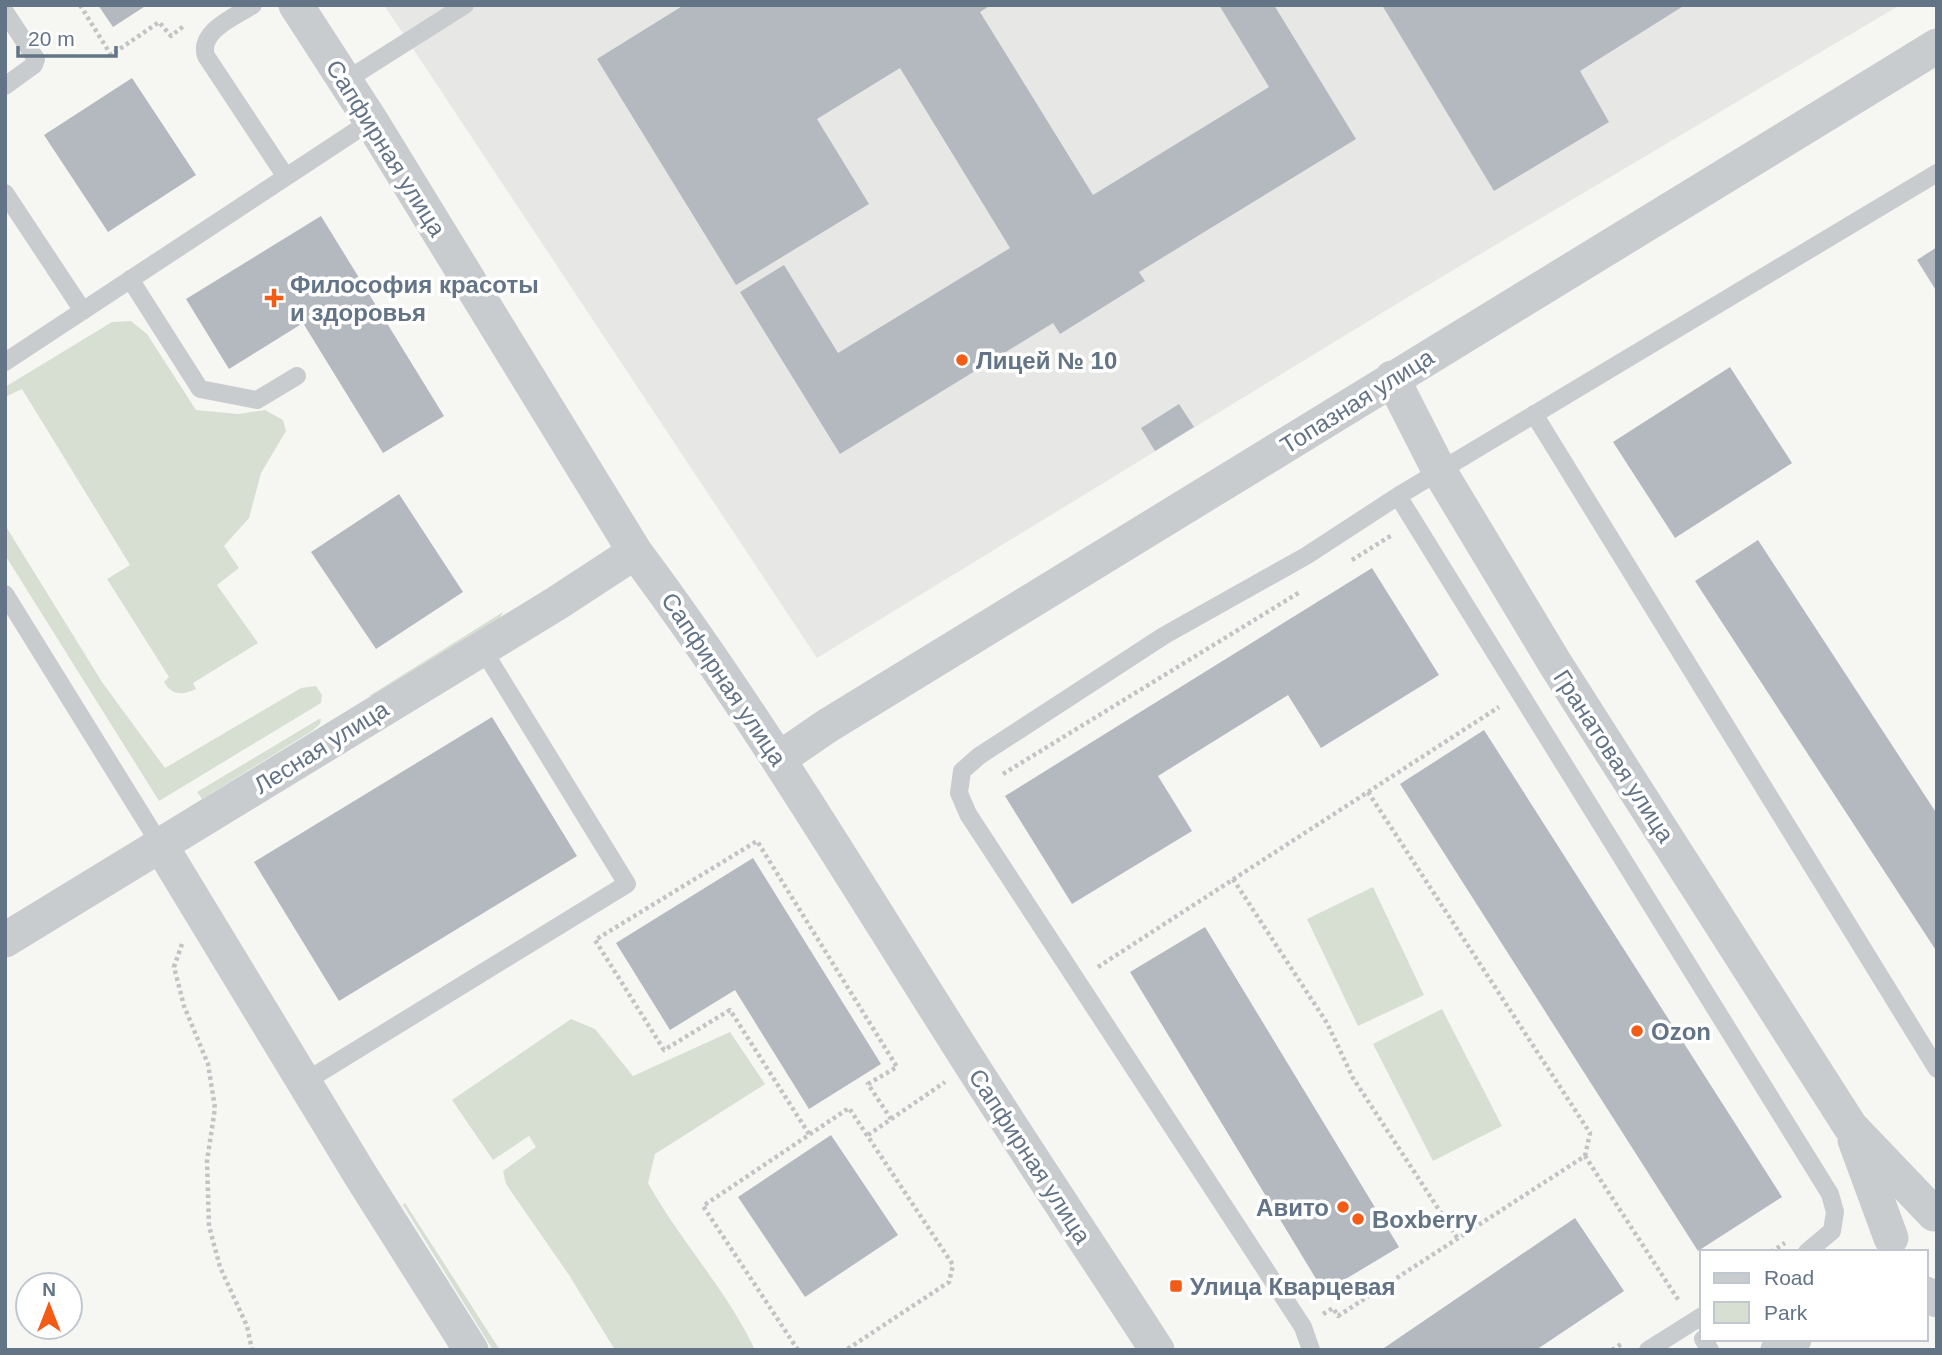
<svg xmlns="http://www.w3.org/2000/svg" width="1942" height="1355" viewBox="0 0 1942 1355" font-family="Helvetica,sans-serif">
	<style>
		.built { fill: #e7e8e6 }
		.green { fill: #d7dfd3 }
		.building { fill: #b3b9bf }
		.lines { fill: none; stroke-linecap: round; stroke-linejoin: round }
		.path { stroke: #c2c3c5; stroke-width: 4.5; stroke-dasharray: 3.5 3.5; stroke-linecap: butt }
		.service { stroke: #c9cccf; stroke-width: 18 }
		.minor { stroke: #c9cccf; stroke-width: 35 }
		.poi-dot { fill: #f35b17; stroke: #fff; stroke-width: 2.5 }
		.labels { text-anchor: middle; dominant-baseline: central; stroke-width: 7; stroke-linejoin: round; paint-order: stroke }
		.street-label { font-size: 24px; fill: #637487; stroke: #fff }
		.poi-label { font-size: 24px; font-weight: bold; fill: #637487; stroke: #fff; text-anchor: start }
	</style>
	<rect width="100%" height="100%" fill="#f6f7f3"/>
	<!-- built -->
	<path class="built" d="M384,5H1900L1413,294L817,658Z"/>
	<!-- green -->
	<path class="green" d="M131,321L147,334L196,410L238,414L265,410L283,420L286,431L261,473L249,518L224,546L239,568L217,585L258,643L193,683L196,689C183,695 172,696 164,682L169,677L107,579L130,565L22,389L5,397V387L112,322Z
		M5,525L102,682L165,768L301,688L316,686L322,695L321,703L159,801L5,555Z
		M503,612L496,625L382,696H369Z
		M319,719H321L320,724L312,731L202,799L197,792Z
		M1373,887L1424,995L1358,1026L1307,919Z
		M1442,1009L1502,1126L1433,1161L1373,1044Z
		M571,1019L595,1029L633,1076L730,1032L765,1084L655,1154L648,1183C680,1241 727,1290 755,1350H615L569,1275L506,1184L503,1171L536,1147L529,1136L493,1160L452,1100Z
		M405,1203L500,1350H493L403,1205Z"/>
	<!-- building -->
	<path class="building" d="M98,5H147L113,27Z
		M684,5H991L980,12L1093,195L1269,87L1219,5H1274L1356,139L1139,272L1145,281L1060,334L1053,323L840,454L740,292L784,265L838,353L1010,248L900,68L817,119L869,204L736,285L597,59Z
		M1382,5H1685L1580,71L1609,122L1494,191Z
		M132,78L196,175L108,232L44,135Z
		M321,216L444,416L383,453L303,323L229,369L186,299Z
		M1937,247V292L1917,260Z
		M1730,367L1792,463L1675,538L1613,442Z
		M1179,404L1194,427L1155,451L1141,428Z
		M399,494L463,592L376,649L311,552Z
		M1758,540L1937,814V952L1695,581Z
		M1372,568L1439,675L1321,748L1288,695L1158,776L1192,831L1072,904L1005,796Z
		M492,717L577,856L339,1001L254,862Z
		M1484,730L1782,1197L1698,1251L1400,784Z
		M753,858L881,1064L809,1109L735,990L670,1030L616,943Z
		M1205,927L1399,1247L1324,1292L1130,972Z
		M831,1135L898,1235L805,1297L738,1197Z
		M1575,1218L1624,1291L1536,1350H1381Z"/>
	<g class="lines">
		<!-- path -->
		<path class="path" d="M80,5L111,55L159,22L171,36L185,25
			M1352,560L1392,535
			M1003,774L1300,592
			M1368,792L1590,1133L1585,1156
			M1233,879L1327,1023L1353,1078L1458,1239
			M182,944L174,967L184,1006L208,1064L215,1108L207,1161L209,1226L220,1267L247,1326L252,1350
			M1098,967L1499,707
			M809,1134L730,1010L664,1050L595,940L757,841L897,1067L868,1084L891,1119
			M868,1135L945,1082
			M1771,1252L1785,1243
			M1323,1314L1333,1308L1338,1316L1585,1156L1679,1301
			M798,1350L703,1206L849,1108L953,1265L949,1282L846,1350
			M1612,1350L1623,1343"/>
		<!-- service -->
		<path class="service" d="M253,5C235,17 198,31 206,56L286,177
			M5,12L36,59L34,65L5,86
			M345,81L465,5
			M5,193L83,311
			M130,279L200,389L257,400L297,376
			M5,362L371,121
			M1534,414L1937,1069
			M1398,496L1830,1194L1835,1212L1832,1231L1807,1252
			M5,594L161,846
			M306,1081L627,884L482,648
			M1703,1339L1710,1350
			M1311,1350L1303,1327L968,814L959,793L962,771L979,756L1165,635L1306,556L1398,496L1937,173
			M1648,1350L1702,1316"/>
		<!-- minor -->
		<path class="minor" d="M296,5L371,121L635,552C745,699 840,857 938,1012C1009,1126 1084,1237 1157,1350
			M1392,378L1440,472L1556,665L1850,1126L1934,1214
			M779,759L827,726L1937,46
			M161,846L361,1176L471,1350
			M5,940L557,603L635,552
			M1855,1140L1891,1238
			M1926,1294L1937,1300
			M1778,1350L1794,1339"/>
	</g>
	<!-- markers -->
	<g class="poi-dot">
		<path d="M270.5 287.5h7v7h7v7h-7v7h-7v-7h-7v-7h7z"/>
		<circle cx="962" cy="360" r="7"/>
		<circle cx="1637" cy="1031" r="7"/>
		<circle cx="1343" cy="1207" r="7"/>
		<circle cx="1358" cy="1219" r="7"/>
		<rect x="1169" y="1279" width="14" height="14" rx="3.5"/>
	</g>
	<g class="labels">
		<!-- street labels -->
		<g class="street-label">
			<text transform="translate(386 148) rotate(58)">Сапфирная улица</text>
			<text transform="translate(1357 401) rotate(-32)">Топазная улица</text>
			<text transform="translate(724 679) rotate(56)">Сапфирная улица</text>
			<text transform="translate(321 747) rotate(-32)">Лесная улица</text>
			<text transform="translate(1614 756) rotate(57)">Гранатовая улица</text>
			<text transform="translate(1030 1156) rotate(57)">Сапфирная улица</text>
		</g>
		<!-- poi labels -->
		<g class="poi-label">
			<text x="290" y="284">Философия красоты<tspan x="290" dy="28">и здоровья</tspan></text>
			<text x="976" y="360">Лицей № 10</text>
			<text x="1651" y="1031">Ozon</text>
			<text x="1329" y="1207" text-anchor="end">Авито</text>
			<text x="1372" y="1219">Boxberry</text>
			<text x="1190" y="1286">Улица Кварцевая</text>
		</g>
	</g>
	<!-- border -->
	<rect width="1942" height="1355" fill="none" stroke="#637487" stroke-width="14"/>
	<!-- legend -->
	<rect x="1700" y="1250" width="228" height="91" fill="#ffffff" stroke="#c1c7cf" stroke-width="2"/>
	<rect x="1714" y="1273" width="35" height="10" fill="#c9cccf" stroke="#c1c7cf" stroke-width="2"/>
	<text x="1764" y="1285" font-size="21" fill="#637487">Road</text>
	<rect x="1714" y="1302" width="35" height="21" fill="#d7dfd3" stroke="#c1c7cf" stroke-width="2"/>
	<text x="1764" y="1320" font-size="21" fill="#637487">Park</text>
	<!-- north arrow -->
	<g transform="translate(49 1306)"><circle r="33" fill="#ffffff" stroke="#c1c7cf" stroke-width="2"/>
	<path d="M0-5L12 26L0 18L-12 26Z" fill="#f35b17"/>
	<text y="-10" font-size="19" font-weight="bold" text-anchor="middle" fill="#637487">N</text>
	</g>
	<!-- scale -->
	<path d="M18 46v10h98v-10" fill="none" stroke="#637487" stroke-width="3.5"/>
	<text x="28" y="46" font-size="21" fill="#637487" stroke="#ffffff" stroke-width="5" paint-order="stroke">20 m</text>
</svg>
